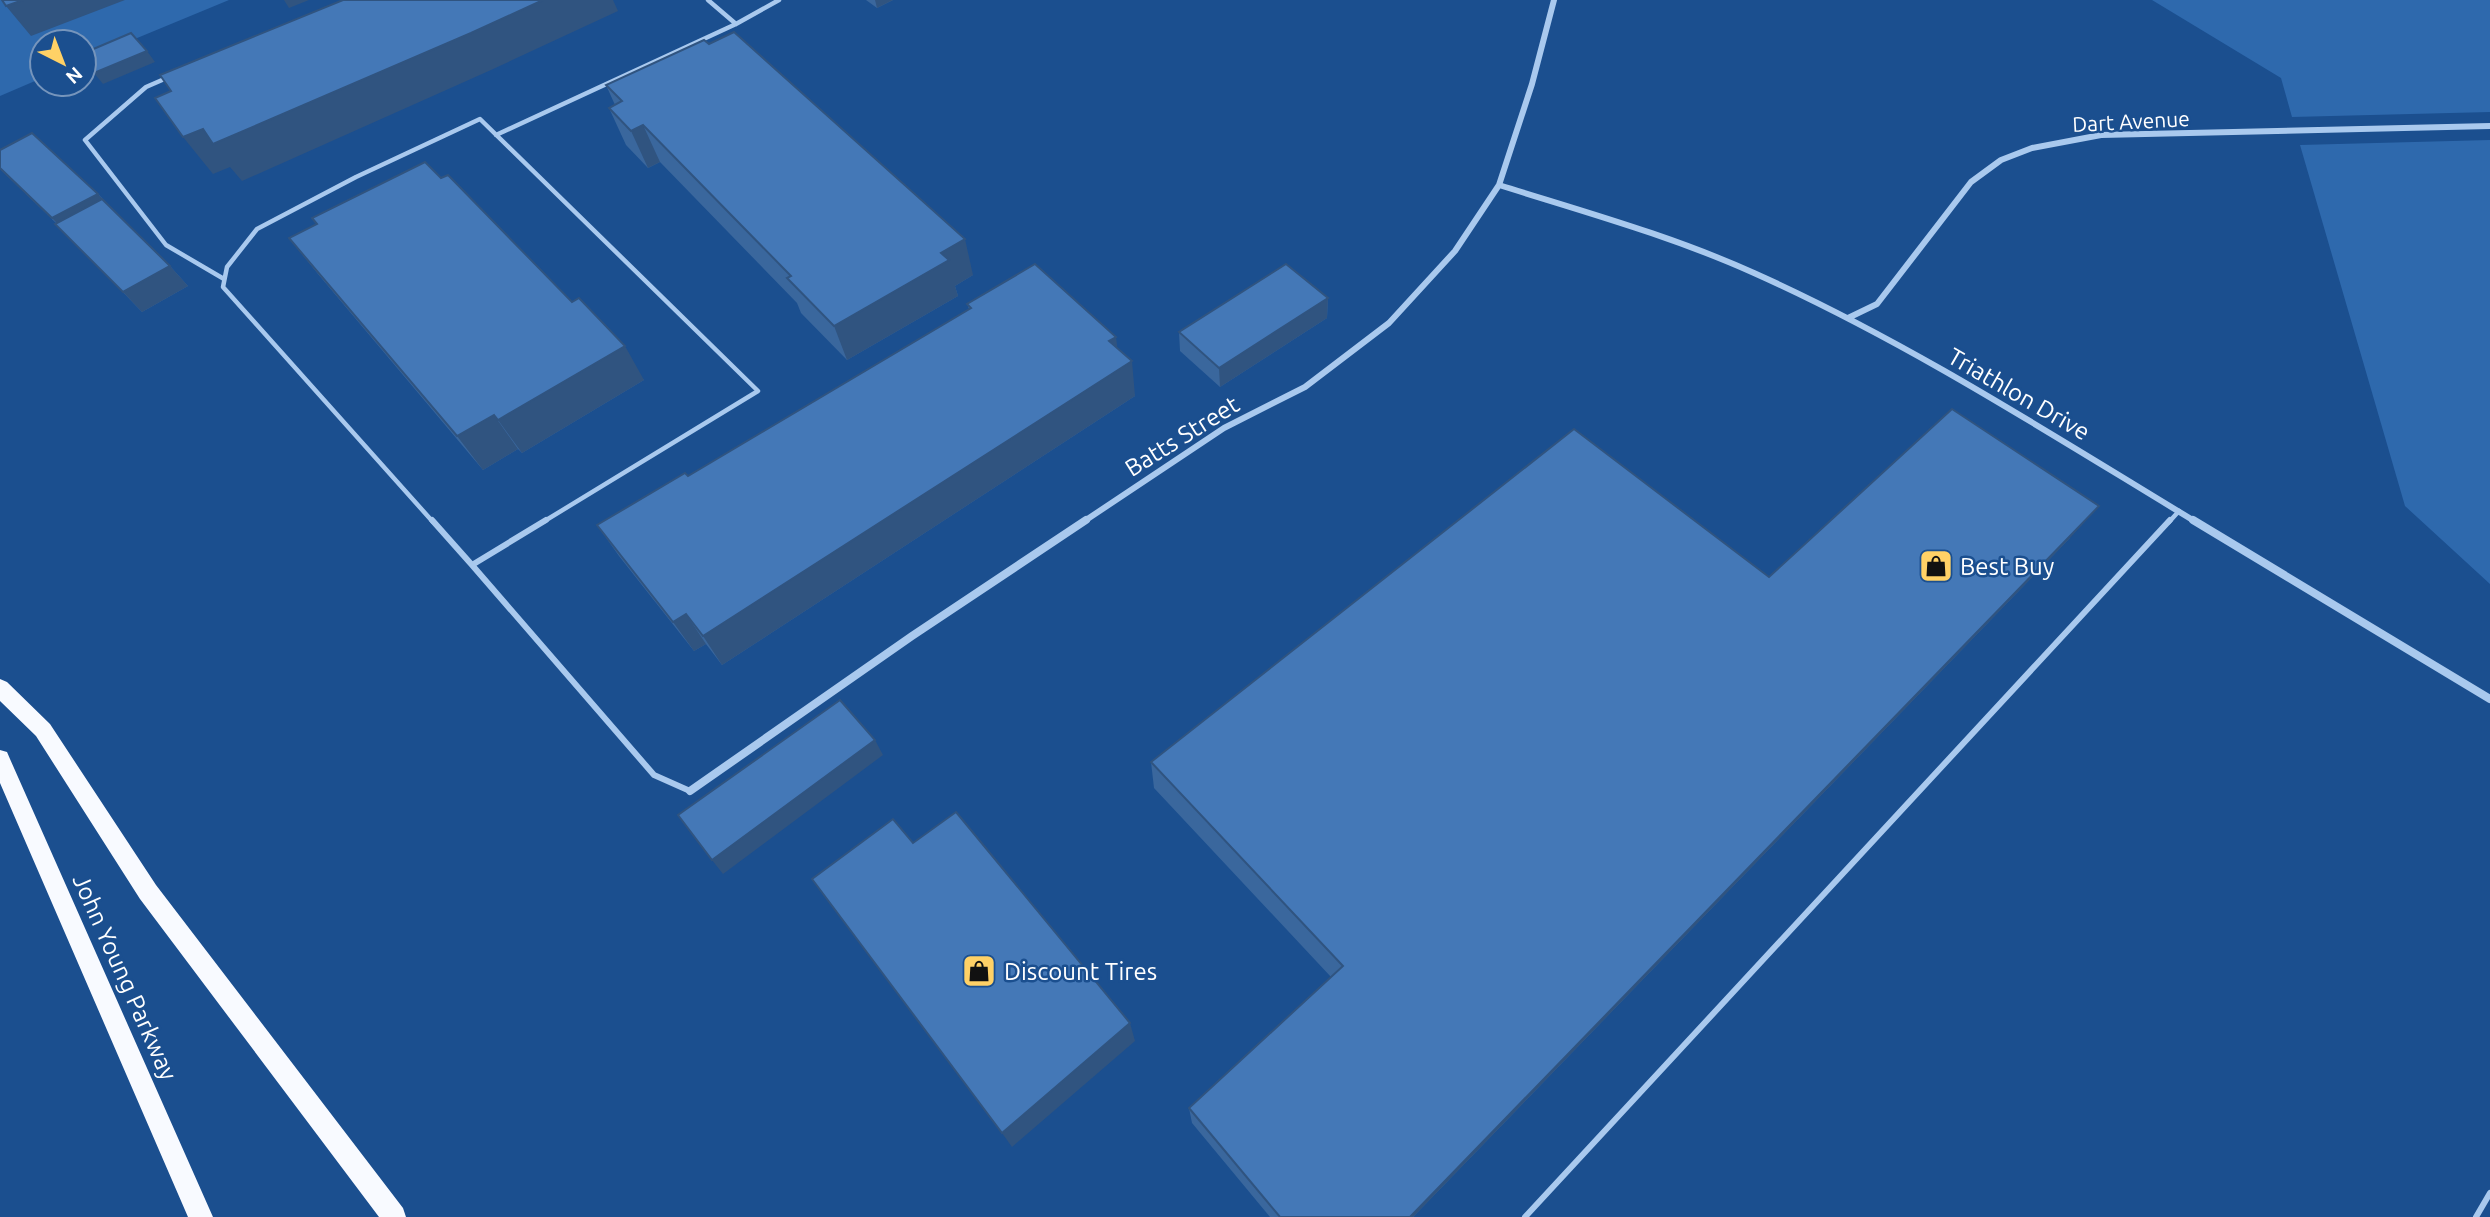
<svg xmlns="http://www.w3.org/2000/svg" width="2490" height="1217" viewBox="0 0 2490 1217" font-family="Ubuntu,sans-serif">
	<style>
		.green { fill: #2e69ad }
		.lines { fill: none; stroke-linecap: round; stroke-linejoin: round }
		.service-far1 { stroke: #a9c9ee; stroke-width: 4.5 }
		.service { stroke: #a9c9ee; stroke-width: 6 }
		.minor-far1 { stroke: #a9c9ee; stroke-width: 6 }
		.minor { stroke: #a9c9ee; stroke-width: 8 }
		.trunk { fill: #f8faff; fill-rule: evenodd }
		.wall { fill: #3a679d }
		.shaded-wall { fill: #305480 }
		.building { fill: #4478b7; stroke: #305480; stroke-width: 2 }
		.labels { text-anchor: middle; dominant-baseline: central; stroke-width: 5; stroke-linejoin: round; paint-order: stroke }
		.far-street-label { font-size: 21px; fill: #fff; stroke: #1b4f8f }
		.street-label { font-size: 24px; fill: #fff; stroke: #1b4f8f }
		.poi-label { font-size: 24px; fill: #fff; stroke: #1b4f8f; text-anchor: start }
	</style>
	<rect width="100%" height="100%" fill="#1b4f8f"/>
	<!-- green -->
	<path class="green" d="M0,0H229L84,60V42H42V78L0,96Z
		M2152,0H2490V112L2292,117L2281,78Z
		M2490,140V584L2405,506L2300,145Z"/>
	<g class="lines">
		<!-- service-far1 -->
		<path class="service-far1" d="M708,0L736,24
			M169,77L146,87L85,140L166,245L224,279
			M496,135L736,24L779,0
			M433,522L223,287L227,267L257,229L356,177L480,119L758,391L543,522
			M2169,522L2179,511"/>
		<!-- service -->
		<path class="service" d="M432,520L472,565L546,520
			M472,565L654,775L690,791
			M1525,1217L2170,520
			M2476,1217L2490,1193"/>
		<!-- minor-far1 -->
		<path class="minor-far1" d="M1499,185C1585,212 1672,236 1754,273C1908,342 2052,435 2196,522
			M1848,318L1877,304L1971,182L2001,160L2032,148L2101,135L2490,126
			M1083,522L1224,428L1305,387L1389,323L1455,251L1499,185L1532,84L1554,0"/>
		<!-- minor -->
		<path class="minor" d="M2193,520L2490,699
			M690,791L912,636L1086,520"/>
		<!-- trunk -->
		<path class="trunk" d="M0,679L7,682L50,724L156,885L403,1208L406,1217H379L140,899L36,736L0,701Z
			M0,750L7,752L10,759L213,1217H188L0,783Z"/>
	</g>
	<!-- wall -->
	<path class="wall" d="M866,0H893L877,8Z
		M606,85L973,275L955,286L958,296L847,360L801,313L797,303L660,162L648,168L626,145L609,108L615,105Z
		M0,150L98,194L170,266L188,286L142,312L56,223L0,169Z
		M441,178L572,302L644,380L522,453L518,449L483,470L318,274L289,238Z
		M1328,298L1327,318L1220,387L1180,351L1179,332Z
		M967,304L1117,348L1135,396L722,665L706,644L694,651L619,556L597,525L688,476L969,309Z
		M2070,538L1413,1217H1270L1192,1123L1189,1108L1331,977L1154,788L1151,762L1769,577Z"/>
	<!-- shaded-wall -->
	<path class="shaded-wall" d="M23,0H125L31,36L6,6Z
		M284,0H309L289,8Z
		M543,0H613L618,11L491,70L242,181L230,167L213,174L183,137Z
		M875,0H893L877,8Z
		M147,51L155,62L103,84L94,73Z
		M643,125L660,162L648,168L631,131Z
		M98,194L116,214L71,238L52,218Z
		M965,239L973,275L955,286L958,296L847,360L834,326L941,253Z
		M170,266L188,286L142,312L123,292Z
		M1328,298L1327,318L1220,387L1219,368Z
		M1116,337L1120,369L1132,361L1135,396L722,665L703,636L1109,341Z
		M625,346L644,380L522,453L498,420Z
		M494,415L518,449L483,470L457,436Z
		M2099,506L2070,538L1413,1217H1410Z
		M686,614L706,644L694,651L673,622Z
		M875,740L883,755L723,874L712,860Z
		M1130,1023L1135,1041L1012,1147L1002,1133Z"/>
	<!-- building -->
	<path class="building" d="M2,0H23L6,6Z
		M343,0H543L471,33L213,144L203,129L183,137L155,98L171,91L160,75Z
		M734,32L965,239L941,253L949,260L834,326L787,278L791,276L643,125L631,131L609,108L622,101L606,85L704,40L709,44Z
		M131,33L147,51L94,73L84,60V53Z
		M32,133L98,194L52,218L0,168V150Z
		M425,162L441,178L448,175L572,302L579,298L625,346L498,420L494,415L457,436L289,238L317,224L312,218Z
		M102,199L170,266L123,292L55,224Z
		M1035,264L1116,337L1109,341L1132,361L703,636L686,614L673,622L597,525L685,473L688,476L971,308L967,304Z
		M1286,264L1328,298L1219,368L1179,332Z
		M1952,409L2099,506L1410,1217H1280L1189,1108L1343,966L1151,762L1574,429L1769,577Z
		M840,700L875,740L712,860L678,815Z
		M956,812L1130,1023L1002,1133L812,879L893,819L913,843Z"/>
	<!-- icons -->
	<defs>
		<symbol id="shop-square" viewBox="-11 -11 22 22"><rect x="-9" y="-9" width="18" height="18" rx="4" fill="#ffd166" stroke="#1b4f8f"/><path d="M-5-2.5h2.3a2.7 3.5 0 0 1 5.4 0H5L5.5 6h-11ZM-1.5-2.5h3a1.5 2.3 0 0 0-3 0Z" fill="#111"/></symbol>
	</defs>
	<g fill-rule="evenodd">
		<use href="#shop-square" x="1917" y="547" width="38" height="38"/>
		<use href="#shop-square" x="960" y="952" width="38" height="38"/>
	</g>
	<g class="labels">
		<!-- far-street labels -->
		<g class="far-street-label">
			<text transform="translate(2131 121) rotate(-3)">Dart Avenue</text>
		</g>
		<!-- street labels -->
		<g class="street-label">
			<text transform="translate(2019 394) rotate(30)">Triathlon Drive</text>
			<text transform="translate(1182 436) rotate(-32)">Batts Street</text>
			<text transform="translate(125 977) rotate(66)">John Young Parkway</text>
		</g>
		<!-- poi labels -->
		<g class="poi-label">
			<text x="1960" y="566">Best Buy</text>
			<text x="1004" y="971">Discount Tires</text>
		</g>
	</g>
	<!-- north arrow -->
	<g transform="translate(63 63) rotate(138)"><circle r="33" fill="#1b4f8f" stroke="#7695bc" stroke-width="2"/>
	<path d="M0-5L12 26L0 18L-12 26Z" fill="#ffd166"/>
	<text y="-10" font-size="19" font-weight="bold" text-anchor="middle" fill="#ffffff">N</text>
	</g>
</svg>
